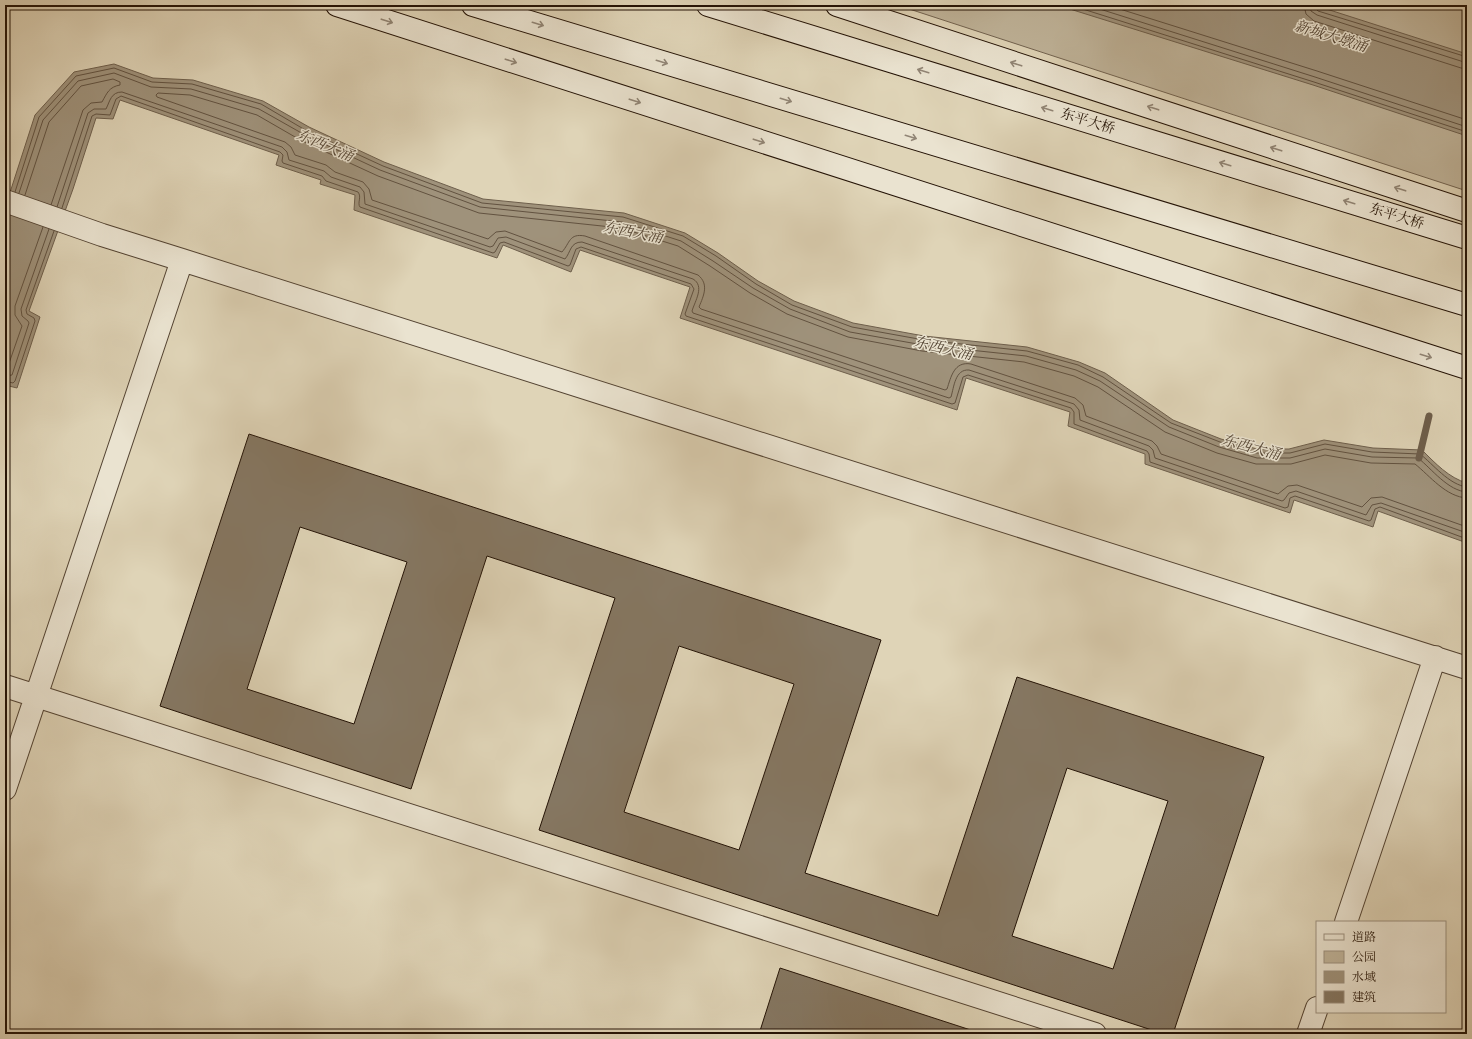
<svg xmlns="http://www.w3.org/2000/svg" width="1472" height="1039" viewBox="0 0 1472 1039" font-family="'IM FELL French Canon','Noto Serif SC',serif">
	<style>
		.green { fill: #bfb399; stroke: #726350 }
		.water { fill: #9f927b; stroke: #6e5f4c }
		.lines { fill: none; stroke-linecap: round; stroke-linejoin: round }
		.shore { stroke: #625240; stroke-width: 1 }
		.stream { stroke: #6e5f4c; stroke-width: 7 }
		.building { fill: #857762; stroke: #241306; fill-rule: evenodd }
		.minor-casing { stroke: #534332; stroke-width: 24 }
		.secondary-casing { stroke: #241306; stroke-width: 24 }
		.minor { stroke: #eae3d0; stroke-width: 22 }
		.secondary { stroke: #eae3d0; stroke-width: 22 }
		.oneway { stroke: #918575 }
		.labels { text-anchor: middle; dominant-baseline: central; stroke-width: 3; stroke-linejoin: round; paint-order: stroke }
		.street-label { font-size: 14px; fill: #241306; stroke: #eae3d0 }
		.water-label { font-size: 15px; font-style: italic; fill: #554635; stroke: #eae3d0 }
	</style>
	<rect width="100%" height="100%" fill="#dfd4b7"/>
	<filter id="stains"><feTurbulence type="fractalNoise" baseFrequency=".005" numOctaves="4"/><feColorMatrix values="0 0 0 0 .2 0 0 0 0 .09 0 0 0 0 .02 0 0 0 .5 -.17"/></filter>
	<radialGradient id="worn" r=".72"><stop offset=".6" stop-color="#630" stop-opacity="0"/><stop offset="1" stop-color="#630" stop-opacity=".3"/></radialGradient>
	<!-- green -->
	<path class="green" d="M897,5H1467V191Z"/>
	<!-- water -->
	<path class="water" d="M1057,5H1314L1467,54V136L1313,85Z
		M114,64L153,78L193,80L263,101L309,127L384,162L483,199L624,213L685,233L718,253L758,281L794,301L853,323L924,336L1027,347L1079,362L1105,373L1173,420L1221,439L1257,449H1289L1324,440L1373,448L1422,450C1435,463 1449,478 1467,483V543L1378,511L1373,527L1294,500L1290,513L1145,464V454L1068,426L1070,412L966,378L957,410L680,318L690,287L580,250L571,272L503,245L497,258L354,210L355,195L320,184L321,180L276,165L279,155L120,100L113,119L96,118L73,189L29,311L40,317L17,388L5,385V208L35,115L74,72Z"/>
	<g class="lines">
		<!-- shore -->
		<path class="shore" d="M1070,5L1314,82L1467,132
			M1087,5L1315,77L1467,127
			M1107,5L1317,71L1467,120
			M1304,5L1306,14L1314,21L1461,68L1467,69
			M1310,5L1311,11L1317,15L1467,63
			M1315,5L1316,9L1318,11L1467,57
			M15,192L39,117L76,76L114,68L152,82L192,84L261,104L307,131L383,166L482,203L623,217L683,236L716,256L756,284L792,305L852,327L924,340L1027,351L1078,365L1103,377L1171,423L1220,442L1257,453H1290L1325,444L1372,452L1420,454C1433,464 1449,485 1467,487
			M19,193L43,120L78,81L114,73L151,87L191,89L259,109L305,135L380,170L480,207L622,222L681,241L713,261L753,288L790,309L850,332L923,345L1026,356L1076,370L1100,381L1169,427L1219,447L1257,458H1290L1325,449L1372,457L1418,458C1432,469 1448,491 1467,492
			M25,195L49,122L81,86L113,79L120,82V85C109,87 107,93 102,102L91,103L83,110L51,205
			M57,207L88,113L94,109H106C110,101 111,92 122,92L282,147L287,152L289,160L324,171L331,177L360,187L364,192L365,204L490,247L493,246L498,238L506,237L565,259C571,252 570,242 582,242L693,279C705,286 695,301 692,311L693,313L949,398L951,397C954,387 955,369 969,370L1074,404L1079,410L1080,420L1149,446L1153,450L1155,458L1282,501L1284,500L1289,493L1296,491L1366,515L1372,505L1381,503L1467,533
			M62,208L92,116L96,114L110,115L116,99L121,96L280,152L283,155L282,161L283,163L322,176L326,181L358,192C362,197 357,203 360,207L493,253L495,252L500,243L504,242L568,266L570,265L576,249L581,247L691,284L694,289L685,314L686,316L952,404L955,403L963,377L968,375L1071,408L1074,412V424L1147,451L1149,454L1150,462L1285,508L1288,507L1290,498L1295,496L1369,521L1371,520L1375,509L1380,507L1467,539
			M5,370L7,369L22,326L15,315V306L43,227
			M5,376L12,375L29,323L28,321L22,316L21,309L49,229
			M5,381L13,383L15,381L35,321L34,318L27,314L26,310L54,231
			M1467,498C1446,497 1430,476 1415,464L1371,463L1325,455L1291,464H1256L1217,453L1165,432L1098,387L1074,376L1024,362L922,351L848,337L787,314L750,293L710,266L678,246L621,228L479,213L378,176L302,141L257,115L190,95L158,93L156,95L157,97L285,142L291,147L295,155L326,165L335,172L363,182L369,189L372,200L488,239L496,232L505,231L562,252C570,243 569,233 585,236L698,275C709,284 704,295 699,307L701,309L945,390L947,389C951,377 954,361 971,364L1075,398L1083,405L1086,416L1152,441L1157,446L1161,454L1278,494L1288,486L1297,485L1362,507L1371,498L1382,497L1467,527"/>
		<!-- stream -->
		<path class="stream" d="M1419,458L1429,416"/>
	</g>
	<!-- building -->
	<path class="building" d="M249,434L881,640L805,873L938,916L1017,677L1264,757L1173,1034H1164L539,830L615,598L487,556L411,789L160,706ZM300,527L407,562L354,724L247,689ZM679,646L794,684L739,850L624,812ZM1067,768L1168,801L1113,969L1012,936Z
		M780,968L983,1034H759Z"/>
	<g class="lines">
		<defs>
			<path id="minor" d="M5,201L102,235L182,260L1467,668
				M5,686L1095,1034
				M5,789L182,260
				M1346,922L1435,657
				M1308,1034L1317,1008"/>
			<path id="secondary" d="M337,5L1467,368
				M473,5L1467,305
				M708,5L1467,238
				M837,5L1467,211"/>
		</defs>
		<!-- minor casing -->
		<use href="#minor" class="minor-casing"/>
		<!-- secondary casing -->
		<use href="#secondary" class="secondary-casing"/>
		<!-- minor -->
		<use href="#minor" class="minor"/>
		<!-- secondary -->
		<use href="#secondary" class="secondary"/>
	</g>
	<!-- one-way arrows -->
	<defs><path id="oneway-shaft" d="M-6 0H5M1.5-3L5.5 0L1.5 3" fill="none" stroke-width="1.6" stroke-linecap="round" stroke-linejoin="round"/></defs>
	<g class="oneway">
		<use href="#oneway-shaft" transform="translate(387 21) rotate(18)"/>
		<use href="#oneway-shaft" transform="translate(538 24) rotate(17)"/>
		<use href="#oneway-shaft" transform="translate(511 61) rotate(18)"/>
		<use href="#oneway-shaft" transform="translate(662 62) rotate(17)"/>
		<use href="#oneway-shaft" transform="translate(1016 64) rotate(-162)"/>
		<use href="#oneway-shaft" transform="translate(923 71) rotate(-163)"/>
		<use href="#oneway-shaft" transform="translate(786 100) rotate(17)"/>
		<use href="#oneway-shaft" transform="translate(635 101) rotate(18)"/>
		<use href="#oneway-shaft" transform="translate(1153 108) rotate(-162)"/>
		<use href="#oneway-shaft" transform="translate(1047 109) rotate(-163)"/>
		<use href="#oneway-shaft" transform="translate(911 137) rotate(17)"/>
		<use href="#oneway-shaft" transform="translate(759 141) rotate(18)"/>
		<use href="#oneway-shaft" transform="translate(1276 149) rotate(-162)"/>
		<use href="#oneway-shaft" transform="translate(1225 164) rotate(-163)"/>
		<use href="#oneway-shaft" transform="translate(1400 189) rotate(-162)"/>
		<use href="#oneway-shaft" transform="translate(1349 202) rotate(-163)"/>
		<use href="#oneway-shaft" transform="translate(1426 356) rotate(17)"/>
	</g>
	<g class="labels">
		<!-- street labels -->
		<g class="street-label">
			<text transform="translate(1088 121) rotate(17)">东平大桥</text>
			<text transform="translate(1397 216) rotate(17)">东平大桥</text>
		</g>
		<!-- water labels -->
		<g class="water-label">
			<text transform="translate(1331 36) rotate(17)">新城大墩涌</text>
			<text transform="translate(325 145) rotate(23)">东西大涌</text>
			<text transform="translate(633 232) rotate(11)">东西大涌</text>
			<text transform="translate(943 348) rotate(13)">东西大涌</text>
			<text transform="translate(1251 447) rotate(15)">东西大涌</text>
		</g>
	</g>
	<!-- margin -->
	<rect width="1472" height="1039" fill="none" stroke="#dfd4b7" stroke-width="20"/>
	<rect x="6" y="6" width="1460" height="1027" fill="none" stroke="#241306" stroke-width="2"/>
	<rect x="10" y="10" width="1452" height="1019" fill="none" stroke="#241306"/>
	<!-- legend -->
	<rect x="1316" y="921" width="130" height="92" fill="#eae3d0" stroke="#9b907f"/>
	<rect x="1324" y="934" width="20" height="6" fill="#eae3d0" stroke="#9b907f"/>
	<text x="1352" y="941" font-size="12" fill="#241306">道路</text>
	<rect x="1324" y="951" width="20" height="12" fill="#bfb399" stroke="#9b907f"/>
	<text x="1352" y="961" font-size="12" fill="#241306">公园</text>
	<rect x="1324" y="971" width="20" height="12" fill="#9f927b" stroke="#9b907f"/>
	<text x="1352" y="981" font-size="12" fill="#241306">水域</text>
	<rect x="1324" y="991" width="20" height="12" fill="#857762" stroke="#9b907f"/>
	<text x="1352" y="1001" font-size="12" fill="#241306">建筑</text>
	<rect width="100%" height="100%" filter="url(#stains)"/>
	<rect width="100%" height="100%" fill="url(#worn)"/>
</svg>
